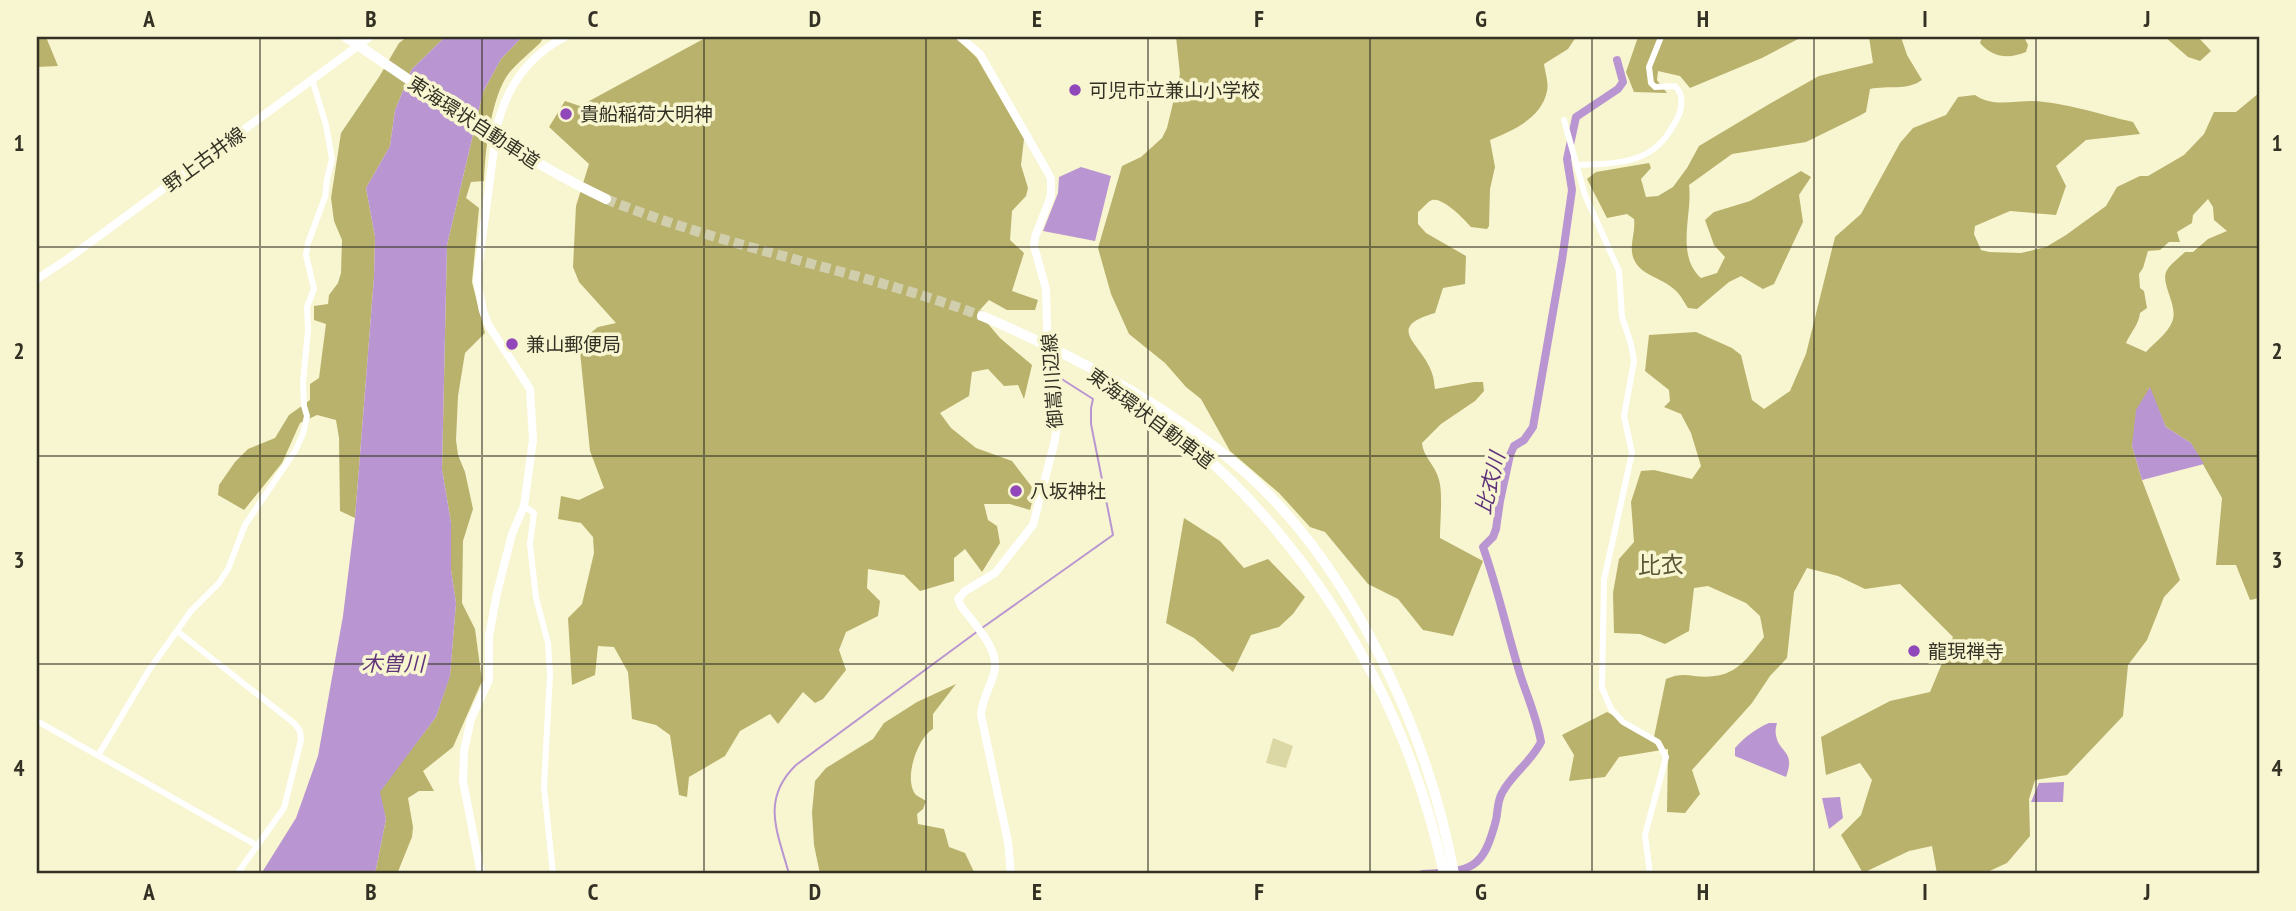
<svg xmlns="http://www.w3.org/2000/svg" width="2296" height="911" viewBox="0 0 2296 911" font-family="'PT Sans Narrow','Noto Sans JP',sans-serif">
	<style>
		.green { fill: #dcd8a6 }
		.forest { fill: #b9b26c; fill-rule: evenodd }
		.water { fill: #b996d1 }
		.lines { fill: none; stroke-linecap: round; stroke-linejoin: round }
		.stream { stroke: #b996d1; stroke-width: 2 }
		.river { stroke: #b996d1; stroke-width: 8 }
		.highway-tunnel { stroke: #d1ceae; stroke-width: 10; stroke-dasharray: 10 5; stroke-linecap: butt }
		.minor { stroke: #fff; stroke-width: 6 }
		.major { stroke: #fff; stroke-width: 8 }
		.highway { stroke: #fff; stroke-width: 10 }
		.grid { fill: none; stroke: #333124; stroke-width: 2; stroke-opacity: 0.55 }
		.poi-dot { fill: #9047ba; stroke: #f8f5d1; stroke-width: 2.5 }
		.labels { text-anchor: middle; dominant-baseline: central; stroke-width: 7; stroke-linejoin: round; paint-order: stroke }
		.poi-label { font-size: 19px; fill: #333124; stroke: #f8f5d1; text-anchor: start }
		.street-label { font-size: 19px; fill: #333124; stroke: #f8f5d1 }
		.water-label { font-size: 21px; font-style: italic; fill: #60347b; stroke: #f8f5d1 }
		.quarter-label { font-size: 23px; fill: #5c593a; stroke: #f8f5d1 }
		.neatline { fill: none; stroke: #333124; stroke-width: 2.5 }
		.grid-label { font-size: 23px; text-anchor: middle; font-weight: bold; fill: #333124 }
	</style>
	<rect width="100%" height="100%" fill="#f8f5d1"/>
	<!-- green -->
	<path class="green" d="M1273,738L1293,746L1286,768L1266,763Z"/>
	<!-- forest -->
	<path class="forest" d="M37,37H46L58,66L37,67Z
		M407,37H445L412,69L395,110L390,146L366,188L375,237L374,277L355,518L340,511L339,438L336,420L317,415L300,423L282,463L244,510L218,495L219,485L235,462L248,449L275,438L289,415L310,400V384L319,378L326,324L314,320V306L328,304L329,295L338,283L341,273L342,240L334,221L331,198L341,133L379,77L399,43Z
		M522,37H543L541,42C531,52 518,62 509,73C491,97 485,151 484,181L471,182L466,198L479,208L472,282L485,333L465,353L458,396L456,440L458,455L465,472L473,509L463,541L462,603L475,629L482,681L453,747L423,771L434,791H419L408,798L413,827L412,837L397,874H375L386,819L379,792L436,717L450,675L456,603L451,570V523L442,469L447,245L483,92L501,59Z
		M707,37H956L977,58L1024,139L1021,165L1028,188L1026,196L1012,211L1010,240L1024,253L1012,291L1038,300L1035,310H1007L989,300L978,312L1000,338L1032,365L1024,399L1018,385L1004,386L988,369L972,372L969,396L940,413L951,428L976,448L1012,461L1035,491L1030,510L1010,504H984L988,520L997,526L1000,543L982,572L965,549L954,558V581L920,591L904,575L868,569L867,588L880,601L878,616L846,632L839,650L846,670L823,699L815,703L803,692L778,724L770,714L740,731L725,756L689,777L687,797L679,795L670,735L656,725L632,719L628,672L614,647L598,646L595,675L572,685L568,618L582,604L594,553L593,537L581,523L558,519L561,496L579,500L604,488L590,451L579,342L598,327L616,323L579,282L573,267L576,206L589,164L549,127L565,101L580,106Z
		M1176,37H1576L1568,49L1544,64C1545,72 1549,83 1547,91C1542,118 1512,131 1490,140L1495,167L1490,189L1489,226L1487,229L1471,227C1464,219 1443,197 1432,200C1427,202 1422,209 1418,212V224L1426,233L1466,256L1465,284L1443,288L1435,313C1383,328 1422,343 1432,373C1434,378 1434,384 1435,389L1474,382H1483L1484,391L1475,401L1441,424L1422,443C1423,457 1436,466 1439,480C1443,493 1440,522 1440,538L1483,561L1453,636L1423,630L1398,599L1368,584L1325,532L1310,527L1279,493L1230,451L1201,399L1186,387L1165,363L1129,334L1111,294L1098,248L1122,166L1141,157L1162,138L1167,128L1180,74Z
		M1638,37H1802L1762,58L1690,88L1680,76L1658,71L1657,80L1667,93L1634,92L1626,72Z
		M1869,37H1901L1907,55L1922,80C1907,91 1888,85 1870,89L1866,112L1859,116L1806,142L1732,154L1689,185C1693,213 1675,255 1701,278L1717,273L1725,257L1714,245L1705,220L1714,212L1750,201L1801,171L1811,177L1799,195L1803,222L1774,284L1763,289L1741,276L1729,282L1697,309L1688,308C1684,302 1680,294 1675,290C1662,277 1639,276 1633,257C1629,243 1636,233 1634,219L1627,214L1607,218L1587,179L1596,172L1649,163L1651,168L1641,179L1646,197L1658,196L1673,187L1687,168L1699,146L1771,103L1819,76L1873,63Z
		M1982,37H2024L2028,45L2026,52C2009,59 1993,58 1980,43Z
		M2165,37H2198L2211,51L2200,61L2188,57Z
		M2259,93V179L2257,183L2259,185V598L2250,600L2236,565H2216L2222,498L2191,443L2166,427L2149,388L2132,446L2142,480L2180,580L2164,597L2147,640L2128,665L2123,716L2067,775L2035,780L2029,799L2030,836L2007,863L1983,874H1937L1932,846L1909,851L1863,873L1841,835L1861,815L1872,780L1860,763L1826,775L1821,737L1890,701L1930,692L1953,637L1900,584L1865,589L1838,576L1807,568L1794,592L1787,658L1770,676L1752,703L1692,770L1700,794L1685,813L1667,812L1668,749L1619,757L1605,777L1569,781L1574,755L1562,735L1607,712L1654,737L1666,679C1685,670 1695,679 1714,676C1738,674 1750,655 1764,637L1760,616L1746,603L1708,586L1694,588L1689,631L1665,644L1640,634L1614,633L1613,593L1619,559L1634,542L1631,502L1641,471L1654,470L1692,479L1701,466L1691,433L1681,414L1664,407L1670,401L1669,390L1645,371L1649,335L1696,332L1732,348L1741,355L1752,400L1764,409L1790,391L1806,354L1835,237L1861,214L1900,143L1913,128L1946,115L1958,97L1975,95C1992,107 2012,101 2032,101C2064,102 2102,115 2133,122L2140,134L2086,140L2056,166L2066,186L2056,215L2010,211L1975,226L1974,234L1981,250L1989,252L2021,253L2046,247L2066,235L2106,206L2117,187L2140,176H2148L2184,155L2204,134L2214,112H2236ZM2208,199L2213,207L2214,220L2227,231L2208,239L2193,252H2185C2179,258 2169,265 2166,272C2161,285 2179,307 2172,322C2168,333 2154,343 2146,352L2126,343C2131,332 2139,324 2140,313L2147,308L2144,291L2140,288L2139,274L2143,268L2148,251L2160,250L2169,242H2180L2177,232L2192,223L2193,215Z
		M1184,518L1220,541L1244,568L1268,559L1305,597L1293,614L1279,627L1251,635L1233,672L1194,638L1166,623Z
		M956,684L933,714V729C917,738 903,780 916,795C919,797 923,799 926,801L923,809L917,814L918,824L944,829L949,847L965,853L974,872L987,874H820L814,845L812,812L815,781L826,768L873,739L884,723L917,702Z"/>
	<!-- water -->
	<path class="water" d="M445,37H522L501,59L483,92L447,245L442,469L451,523V570L456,603L450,676L436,717L380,792L386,819L375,874H261L296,818L318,756L343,616L355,518L374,277L375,237L366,188L390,146L395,110L412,69Z
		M1081,167L1111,176L1095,241L1043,231L1058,193L1059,177Z
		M2150,387L2166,427L2191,443L2204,464L2142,480L2132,446L2136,410Z
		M1769,723H1777C1776,727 1775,731 1776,735C1779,754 1796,750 1786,777L1735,756V748C1745,737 1755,729 1769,723Z
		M2064,782L2063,802H2031L2039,783Z
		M1840,797L1843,818L1829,829L1822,798Z"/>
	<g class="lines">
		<!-- stream -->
		<path class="stream" d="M982,628L1113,535L1091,424V408L1093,399L1057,376L1055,356
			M789,874C778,833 760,800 796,765L978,631"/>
		<!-- river -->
		<path class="river" d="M1423,874C1472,871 1483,870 1496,820C1498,811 1497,802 1502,793C1512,774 1531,762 1541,742C1537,718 1527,696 1520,674C1507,632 1498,589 1483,547L1493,537L1496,529L1500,501L1510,455L1514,446L1524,440L1533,427L1562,260L1572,190L1567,159L1576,117L1618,89L1623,82L1617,60"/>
		<!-- highway-tunnel -->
		<path class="highway-tunnel" d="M606,199C728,249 859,270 982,316"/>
		<!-- minor -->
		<path class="minor" d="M1564,120L1585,195L1619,271L1622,317L1631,344L1634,361L1624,416L1632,453L1604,580L1602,688L1611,709L1623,722L1658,742L1666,757L1645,835L1650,874
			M1576,165C1612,164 1649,165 1670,131C1673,125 1678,119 1680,112C1682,102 1683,94 1675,86L1655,87L1651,83L1649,67L1661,37
			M524,506L534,513L530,544L536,598L548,643L550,674L544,787L553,874
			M177,631L295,724L300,731L301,740L284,808L237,874
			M37,721L258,846
			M99,754L149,670L191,611L219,583L228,569L245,525L295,451L303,434L307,416L304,406L303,382L308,330L307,307L314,289L306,255L308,243L325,197L327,179L332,159L326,125L312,79"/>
		<!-- major -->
		<path class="major" d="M960,37L980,54L1047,171L1051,179V196L1035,237L1034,246L1046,289L1048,366L1057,423L1055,440L1033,525L995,573L965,591L958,599L961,606C974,624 1001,650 994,673C990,688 982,699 981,715L1008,842L1011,874
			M37,279L69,258L370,37
			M481,874L463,781L464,751L471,719L489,680V636L497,593L512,534L524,506L533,440L530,389L489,326L483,311L477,281L479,263L497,126C507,86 528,56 565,37"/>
		<!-- highway -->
		<path class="highway" d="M346,37C432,95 512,154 606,199
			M982,316C1072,354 1171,407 1245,472C1352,567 1429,735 1454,874
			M1126,395C1289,504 1403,682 1444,874"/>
	</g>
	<!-- grid -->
	<path class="grid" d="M260,37V874M482,37V874M704,37V874M926,37V874M1148,37V874M1370,37V874M1592,37V874M1814,37V874M2036,37V874M37,247H2259M37,456H2259M37,664H2259"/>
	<!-- markers -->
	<g class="poi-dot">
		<circle cx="1075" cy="90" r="7"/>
		<circle cx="566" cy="114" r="7"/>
		<circle cx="512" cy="344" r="7"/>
		<circle cx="1016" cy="491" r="7"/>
		<circle cx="1914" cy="651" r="7"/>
	</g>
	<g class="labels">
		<!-- poi labels -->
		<g class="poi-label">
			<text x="1089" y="90">可児市立兼山小学校</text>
			<text x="580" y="114">貴船稲荷大明神</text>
			<text x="526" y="344">兼山郵便局</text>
			<text x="1030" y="491">八坂神社</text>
			<text x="1928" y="651">龍現禅寺</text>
		</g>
		<!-- street labels -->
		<g class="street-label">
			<text transform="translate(474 122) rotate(33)">東海環状自動車道</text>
			<text transform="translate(204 159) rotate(-36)">野上古井線</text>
			<text transform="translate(1052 381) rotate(-94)">御嵩川辺線</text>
			<text transform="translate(1151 418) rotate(37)">東海環状自動車道</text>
		</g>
		<!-- water labels -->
		<g class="water-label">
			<text transform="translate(1490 483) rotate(-76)">比衣川</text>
			<text x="393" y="663">木曽川</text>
		</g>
		<!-- quarter labels -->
		<g class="quarter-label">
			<text x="1661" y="564">比衣</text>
		</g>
	</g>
	<!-- border -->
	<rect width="2296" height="911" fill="none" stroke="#f8f5d1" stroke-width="77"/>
	<rect x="38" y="38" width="2220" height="834" class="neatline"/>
	<g class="grid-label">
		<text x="149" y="27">A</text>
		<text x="371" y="27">B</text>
		<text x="593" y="27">C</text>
		<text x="815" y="27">D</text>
		<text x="1037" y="27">E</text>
		<text x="1259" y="27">F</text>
		<text x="1481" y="27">G</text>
		<text x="1703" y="27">H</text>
		<text x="1925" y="27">I</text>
		<text x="2147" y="27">J</text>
		<text x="19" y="151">1</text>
		<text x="2277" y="151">1</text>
		<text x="19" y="359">2</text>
		<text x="2277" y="359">2</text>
		<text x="19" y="568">3</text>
		<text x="2277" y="568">3</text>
		<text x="19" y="776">4</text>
		<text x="2277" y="776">4</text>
		<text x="149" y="900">A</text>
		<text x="371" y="900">B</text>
		<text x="593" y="900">C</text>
		<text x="815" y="900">D</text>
		<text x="1037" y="900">E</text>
		<text x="1259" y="900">F</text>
		<text x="1481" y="900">G</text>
		<text x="1703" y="900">H</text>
		<text x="1925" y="900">I</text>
		<text x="2147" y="900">J</text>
	</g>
</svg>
